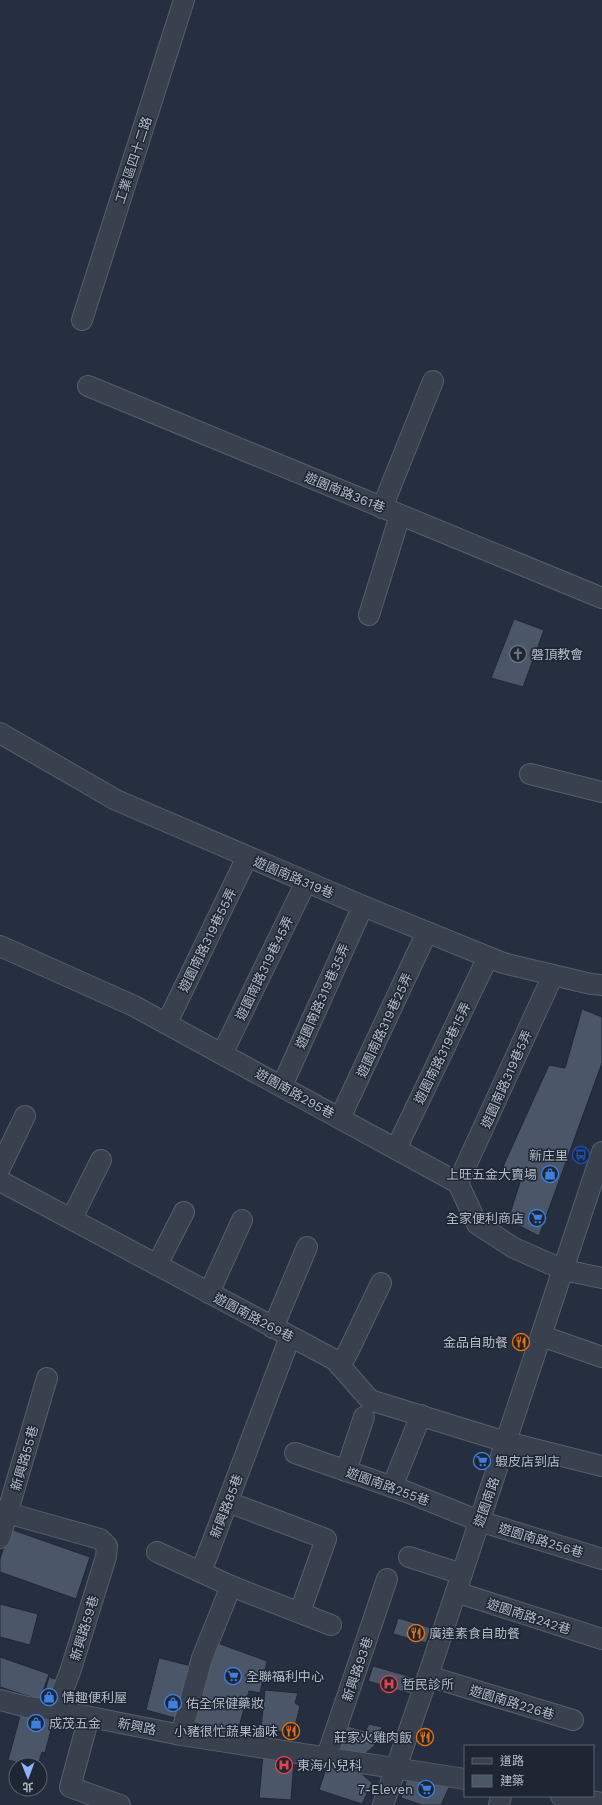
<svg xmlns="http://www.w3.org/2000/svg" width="602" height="1805" font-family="'Work Sans','Noto Sans TC',sans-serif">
<rect width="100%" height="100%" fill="#252f3f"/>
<g fill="#4b5668" stroke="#202836">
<path d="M514 619 544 630 523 687 491 678Z"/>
<path d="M582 1009 602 1017V1063L539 1236 508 1220 522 1176 501 1171 549 1065 565 1068Z"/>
<path d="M10 1529 90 1557 76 1599 0 1572V1559Z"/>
<path d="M0 1604 38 1614 30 1645 0 1637Z"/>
<path d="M398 1618 431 1628 426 1643 393 1634Z"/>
<path d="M212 1641 267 1661 260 1693 249 1691 237 1734 190 1722Z"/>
<path d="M0 1657 49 1674 40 1700 0 1687Z"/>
<path d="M159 1658 192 1666 179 1719 146 1710Z"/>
<path d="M373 1666 415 1678 410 1694 368 1681Z"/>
<path d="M49 1677 61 1681 54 1705 42 1701Z"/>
<path d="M265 1690 298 1693 295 1703 300 1706 293 1734 261 1728Z"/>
<path d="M22 1709 54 1718 45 1753 42 1752 38 1765H27L8 1760Z"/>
<path d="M341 1724 365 1731 369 1724 382 1727 375 1745 365 1754 332 1749Z"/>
<path d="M263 1755 294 1760 291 1800 259 1798Z"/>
<path d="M327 1765 362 1774 372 1783 362 1804 319 1790Z"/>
<path d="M407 1779 451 1783 441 1805H422L401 1798Z"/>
</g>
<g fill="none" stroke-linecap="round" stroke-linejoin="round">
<g stroke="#575f6d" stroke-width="22">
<g id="minor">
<path d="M82 320 184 0"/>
<path d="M88 386 602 598"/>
<path d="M382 508 433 381"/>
<path d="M369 615 400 515"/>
<path d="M0 733 116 800 363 906 503 963 591 984 602 985"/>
<path d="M530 774 602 792"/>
<path d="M0 946 134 1006 458 1183 477 1224 514 1248 564 1270 602 1278"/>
<path d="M167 1023 247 857"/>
<path d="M222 1054 306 882"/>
<path d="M282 1086 363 906"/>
<path d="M340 1118 427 932"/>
<path d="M396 1149 488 957"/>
<path d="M0 1168 25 1116"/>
<path d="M0 1181 335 1360 370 1400 506 1442 602 1466"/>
<path d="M458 1183 553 975"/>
<path d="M72 1218 101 1160"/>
<path d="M157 1265 184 1212"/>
<path d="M209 1293 242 1220"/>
<path d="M273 1328 307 1247"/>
<path d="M542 1336 602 1357"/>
<path d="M340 1366 349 1350 381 1283"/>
<path d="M295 1453 407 1492 479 1521 602 1559"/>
<path d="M346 1471 364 1417"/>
<path d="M392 1487 421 1415"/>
<path d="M228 1502 326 1539 300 1612"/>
<path d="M0 1511 100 1539 107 1546 106 1557 70 1672 55 1710"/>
<path d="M0 1538 47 1378"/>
<path d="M157 1552 231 1586 331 1625"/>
<path d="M409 1557 462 1574"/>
<path d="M201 1572 290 1337"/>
<path d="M456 1592 602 1639"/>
<path d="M428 1676 573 1720"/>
<path d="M0 1700 27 1707 55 1710 181 1735 465 1779"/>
<path d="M89 1717 70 1787 120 1805"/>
<path d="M181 1735 202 1658 231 1586"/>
<path d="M326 1759 387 1579"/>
<path d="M561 1796 602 1803"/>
<path d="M383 1805 428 1676 602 1152"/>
<path d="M499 1805 501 1796"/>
</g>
</g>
<use href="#minor" stroke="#39414f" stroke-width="20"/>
</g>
<defs>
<g id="church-ring" transform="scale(0.9)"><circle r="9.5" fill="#1e2634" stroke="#6b7280" stroke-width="1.5"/><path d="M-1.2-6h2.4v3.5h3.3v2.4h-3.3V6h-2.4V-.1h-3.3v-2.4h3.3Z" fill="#6b7280"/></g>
<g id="bus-ring" transform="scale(0.9)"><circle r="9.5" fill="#1e2634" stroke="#1a4fb4" stroke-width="1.5"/><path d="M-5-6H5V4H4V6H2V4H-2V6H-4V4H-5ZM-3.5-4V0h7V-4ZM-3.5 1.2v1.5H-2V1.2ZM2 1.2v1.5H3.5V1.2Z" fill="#1a4fb4"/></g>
<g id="shop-ring" transform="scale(0.9)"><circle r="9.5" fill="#1e2634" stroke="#3f7fe0" stroke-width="1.5"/><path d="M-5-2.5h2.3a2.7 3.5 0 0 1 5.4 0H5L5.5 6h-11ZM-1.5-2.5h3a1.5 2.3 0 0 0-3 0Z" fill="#3f7fe0"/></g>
<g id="supermarket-ring" transform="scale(0.9)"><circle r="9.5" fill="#1e2634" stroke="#3f7fe0" stroke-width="1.5"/><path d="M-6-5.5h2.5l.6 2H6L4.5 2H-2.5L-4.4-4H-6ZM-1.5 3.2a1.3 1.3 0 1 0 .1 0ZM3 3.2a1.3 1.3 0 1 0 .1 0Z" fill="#3f7fe0"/></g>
<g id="restaurant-ring" transform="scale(0.9)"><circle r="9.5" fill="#1e2634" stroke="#e8710a" stroke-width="1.5"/><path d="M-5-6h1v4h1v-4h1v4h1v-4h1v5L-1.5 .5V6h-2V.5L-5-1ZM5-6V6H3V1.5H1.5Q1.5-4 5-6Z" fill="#e8710a"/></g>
<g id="hospital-ring" transform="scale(0.9)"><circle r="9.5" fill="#1e2634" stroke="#e0444e" stroke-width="1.5"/><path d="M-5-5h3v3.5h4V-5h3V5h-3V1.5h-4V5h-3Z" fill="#e0444e"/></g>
</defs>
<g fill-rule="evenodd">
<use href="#church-ring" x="518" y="654"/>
<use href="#bus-ring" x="581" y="1155"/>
<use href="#shop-ring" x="550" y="1174"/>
<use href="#supermarket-ring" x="537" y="1218"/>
<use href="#restaurant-ring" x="521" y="1342"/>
<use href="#supermarket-ring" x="482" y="1461"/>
<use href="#restaurant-ring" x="416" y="1633"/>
<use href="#supermarket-ring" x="233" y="1676"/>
<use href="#hospital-ring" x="389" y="1684"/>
<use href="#shop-ring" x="49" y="1697"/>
<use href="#shop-ring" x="173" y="1703"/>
<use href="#shop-ring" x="36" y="1723"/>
<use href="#restaurant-ring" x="291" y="1731"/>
<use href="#restaurant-ring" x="425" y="1737"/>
<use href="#hospital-ring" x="284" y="1765"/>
<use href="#supermarket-ring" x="426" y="1789"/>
</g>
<g text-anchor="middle" stroke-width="3" stroke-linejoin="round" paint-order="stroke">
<g font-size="13" fill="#b5bdca" stroke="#1e2634">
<text transform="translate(133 160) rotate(-72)" y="5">工業區四十二路</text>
<text transform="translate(345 492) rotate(22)" y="5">遊園南路361巷</text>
<text transform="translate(294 877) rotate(23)" y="5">遊園南路319巷</text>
<text transform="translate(207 940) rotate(-64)" y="5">遊園南路319巷55弄</text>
<text transform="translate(264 968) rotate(-64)" y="5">遊園南路319巷45弄</text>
<text transform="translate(322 996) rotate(-66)" y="5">遊園南路319巷35弄</text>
<text transform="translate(384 1025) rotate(-65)" y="5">遊園南路319巷25弄</text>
<text transform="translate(442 1053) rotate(-64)" y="5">遊園南路319巷15弄</text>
<text transform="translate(506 1079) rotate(-66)" y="5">遊園南路319巷5弄</text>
<text transform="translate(295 1093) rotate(29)" y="5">遊園南路295巷</text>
<text transform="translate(254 1317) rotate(28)" y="5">遊園南路269巷</text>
<text transform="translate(24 1458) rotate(-74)" y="5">新興路55巷</text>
<text transform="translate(388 1486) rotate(20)" y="5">遊園南路255巷</text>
<text transform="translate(486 1502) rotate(-71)" y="5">遊園南路</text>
<text transform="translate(226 1506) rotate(-69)" y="5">新興路85巷</text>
<text transform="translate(541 1540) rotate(17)" y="5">遊園南路256巷</text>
<text transform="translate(529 1616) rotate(18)" y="5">遊園南路242巷</text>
<text transform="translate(84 1628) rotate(-73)" y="5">新興路59巷</text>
<text transform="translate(357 1669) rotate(-71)" y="5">新興路93巷</text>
<text transform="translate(512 1702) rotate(17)" y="5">遊園南路226巷</text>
<text transform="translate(137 1726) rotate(11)" y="5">新興路</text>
</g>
<g font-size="13" fill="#b5bdca" stroke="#1e2634" text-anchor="start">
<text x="531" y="659">磐頂教會</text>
<text x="568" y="1160" text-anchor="end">新庄里</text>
<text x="537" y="1179" text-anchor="end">上旺五金大賣場</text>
<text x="524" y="1223" text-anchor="end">全家便利商店</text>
<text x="508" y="1347" text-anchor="end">金品自助餐</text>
<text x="495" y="1466">蝦皮店到店</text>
<text x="429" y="1638">廣達素食自助餐</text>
<text x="246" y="1681">全聯福利中心</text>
<text x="402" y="1689">哲民診所</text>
<text x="62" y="1702">情趣便利屋</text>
<text x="186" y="1708">佑全保健藥妝</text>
<text x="49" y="1728">成茂五金</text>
<text x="278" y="1736" text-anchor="end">小豬很忙蔬果滷味</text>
<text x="412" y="1742" text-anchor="end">莊家火雞肉飯</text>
<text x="297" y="1770">東海小兒科</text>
<text x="413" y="1794" text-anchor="end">7-Eleven</text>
</g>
</g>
<rect x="464" y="1745" width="130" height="52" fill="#1e2634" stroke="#5a6270"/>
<rect x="472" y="1758" width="20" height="6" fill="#39414f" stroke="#5a6270"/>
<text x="500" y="1765" font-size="12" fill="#b5bdca">道路</text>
<rect x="472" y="1775" width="20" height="12" fill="#4b5668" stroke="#5a6270"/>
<text x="500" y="1785" font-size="12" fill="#b5bdca">建築</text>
<g transform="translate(28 1777) rotate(179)"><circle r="19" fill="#1e2634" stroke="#5a6270"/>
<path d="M0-3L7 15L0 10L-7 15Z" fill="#8cb2f8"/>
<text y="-6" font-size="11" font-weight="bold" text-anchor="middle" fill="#b5bdca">北</text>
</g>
</svg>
